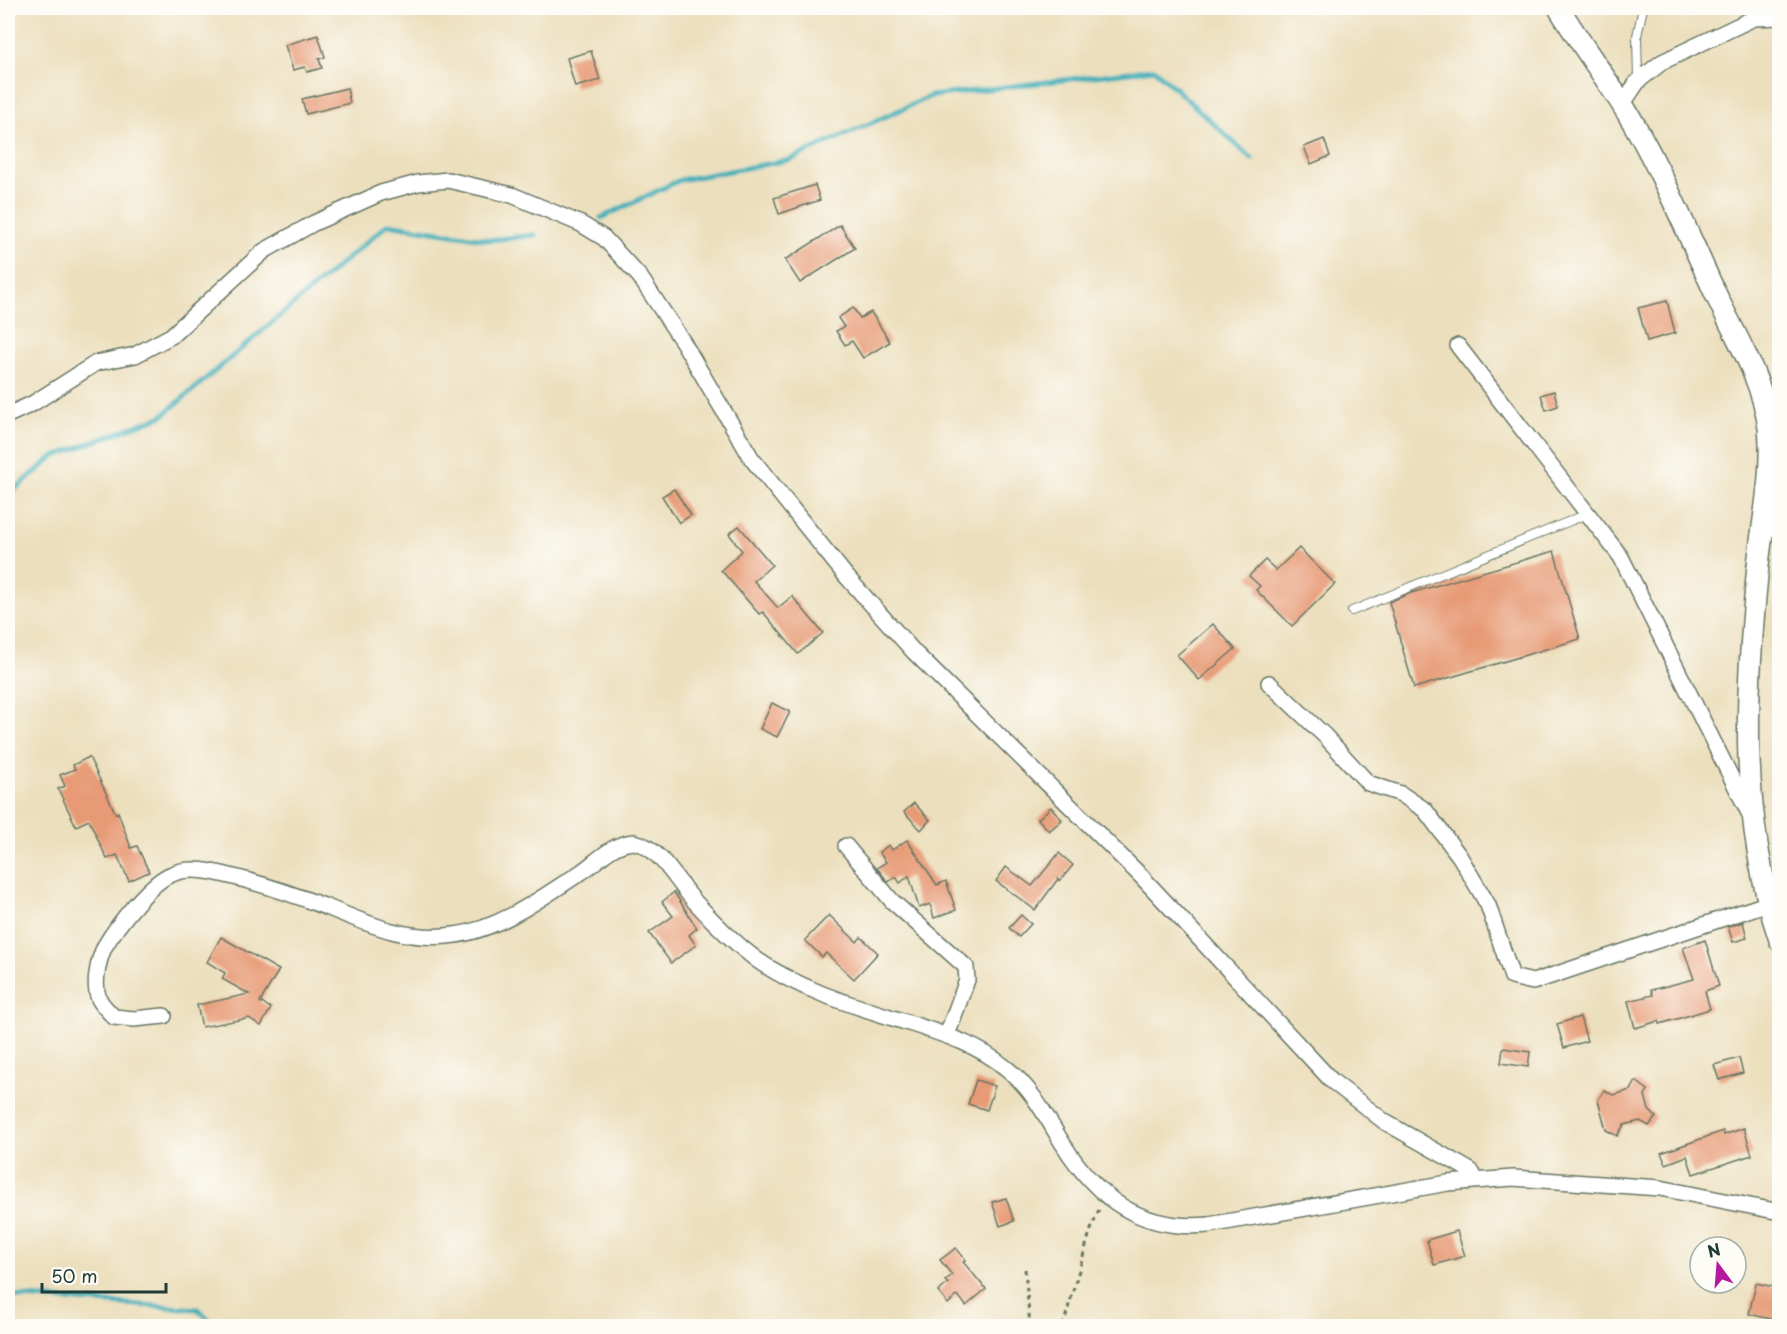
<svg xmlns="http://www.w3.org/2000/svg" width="1787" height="1334" font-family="'Playpen Sans',sans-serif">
<rect width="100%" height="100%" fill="#fdfcf7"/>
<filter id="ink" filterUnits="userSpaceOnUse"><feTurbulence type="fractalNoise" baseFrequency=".0167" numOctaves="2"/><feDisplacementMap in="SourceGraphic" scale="12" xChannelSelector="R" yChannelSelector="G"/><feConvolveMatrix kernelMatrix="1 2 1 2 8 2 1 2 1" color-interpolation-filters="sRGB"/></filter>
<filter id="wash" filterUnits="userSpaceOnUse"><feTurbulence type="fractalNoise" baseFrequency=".008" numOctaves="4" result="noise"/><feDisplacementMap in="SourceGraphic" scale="24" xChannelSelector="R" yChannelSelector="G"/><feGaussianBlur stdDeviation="1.35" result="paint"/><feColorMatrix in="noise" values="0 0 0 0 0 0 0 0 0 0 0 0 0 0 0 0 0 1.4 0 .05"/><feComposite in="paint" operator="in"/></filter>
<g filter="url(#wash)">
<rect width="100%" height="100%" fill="#ecdfbd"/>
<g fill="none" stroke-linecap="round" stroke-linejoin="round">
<g stroke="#3fafba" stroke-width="5">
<path d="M601 218 680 180 789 160 931 96 1154 69 1252 159"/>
<path d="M8 495 53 457 162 416 388 224 490 240 535 235"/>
<path d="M8 1296 198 1309 216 1326"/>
</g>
</g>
<g id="blocks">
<g fill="#e79a74">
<path d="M318 35 325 57 319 59 322 68 307 72 305 67 293 70 285 45Z"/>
<path d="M591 51 600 80 575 87 567 58Z"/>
<path d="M347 88 350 103 306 114 302 99Z"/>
<path d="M1324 139 1330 156 1311 164 1304 147Z"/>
<path d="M815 185 820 200 779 214 774 198Z"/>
<path d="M840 225 855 248 800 283 785 260Z"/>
<path d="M1667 301 1675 333 1647 341 1638 308Z"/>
<path d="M853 308 860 318 871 312 890 342 863 358 852 341 845 345 836 331 844 327 838 318Z"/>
<path d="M1554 391 1558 406 1546 410 1541 395Z"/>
<path d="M674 489 691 515 679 523 662 496Z"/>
<path d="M739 526 772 565 754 581 778 608 792 596 823 633 798 654 763 612 759 614 721 570 742 551 729 534Z"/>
<path d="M1299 548 1335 584 1292 626 1256 590 1260 586 1249 576 1265 560 1276 570Z"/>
<path d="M1554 551 1580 639 1414 688 1389 602 1411 593Z"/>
<path d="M1213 624 1235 649 1199 680 1177 655Z"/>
<path d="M772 703 790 712 777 737 760 729Z"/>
<path d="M89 757 116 814 118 812 131 848 137 846 149 872 129 881 117 855 107 859 89 820 76 826 58 789 65 786 60 775 75 769 73 765Z"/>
<path d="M914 803 930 820 921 830 904 812Z"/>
<path d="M1051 807 1062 820 1049 831 1038 819Z"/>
<path d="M907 840 937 885 946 881 956 910 934 918 930 904 919 908 909 876 900 883 896 877 888 882 877 868 886 862 879 852 889 845 892 850Z"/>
<path d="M1059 853 1073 865 1060 881 1058 879 1035 910 996 881 1006 867 1032 886Z"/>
<path d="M674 892 697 928 689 935 696 945 671 963 649 933 673 916 662 902Z"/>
<path d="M829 915 857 942 861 937 878 953 854 979 826 953 822 957 805 940Z"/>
<path d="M1021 915 1031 924 1019 937 1009 928Z"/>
<path d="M1743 922 1747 938 1733 942 1728 927Z"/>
<path d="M221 937 279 970 260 1002 271 1008 261 1026 249 1018 202 1027 197 1005 249 994 222 979 225 973 207 962Z"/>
<path d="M1705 940 1719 986 1705 991 1710 1009 1660 1024 1659 1021 1635 1028 1628 1001 1653 995 1651 990 1694 979 1683 948Z"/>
<path d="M1580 1017 1587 1041 1564 1048 1557 1024Z"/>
<path d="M1503 1048 1530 1052 1528 1067 1501 1063Z"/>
<path d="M1739 1058 1743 1073 1719 1080 1714 1065Z"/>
<path d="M976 1080 995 1086 987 1110 968 1104Z"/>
<path d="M1636 1081 1648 1090 1645 1095 1649 1110 1656 1117 1649 1126 1640 1121 1624 1125 1617 1136 1606 1130 1598 1100 1604 1090 1613 1095 1631 1090Z"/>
<path d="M1744 1128 1752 1155 1693 1174 1687 1156 1666 1164 1661 1153 1723 1131 1724 1135Z"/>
<path d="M1006 1198 1014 1221 1000 1226 992 1202Z"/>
<path d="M1457 1231 1465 1256 1434 1265 1427 1240Z"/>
<path d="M956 1248 966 1260 963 1262 986 1289 966 1306 958 1295 948 1304 938 1292 948 1283 945 1281 952 1275 940 1260Z"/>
<path d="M1756 1283 1779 1288V1321L1749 1314Z"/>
</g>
</g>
</g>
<g filter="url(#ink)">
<use href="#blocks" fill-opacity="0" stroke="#677664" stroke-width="1.5"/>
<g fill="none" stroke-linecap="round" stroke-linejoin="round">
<g stroke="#677664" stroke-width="10">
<g id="lane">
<path d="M1638 80 1637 36 1643 8"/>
<path d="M1352 611 1587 514"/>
</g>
</g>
<g stroke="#677664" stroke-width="18">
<g id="street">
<path d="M1622 105 1638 81 1662 62 1754 18 1780 17"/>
<path d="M1458 346 1621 557 1749 813"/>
<path d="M8 415 32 404 96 363 135 355 171 336 264 251 314 223 381 193 418 183 448 180 512 195 581 224 604 238 640 277 683 342 752 459 846 576 914 652 1141 876 1332 1081 1385 1122 1471 1171 1476 1180"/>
<path d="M1763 526 1780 530"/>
<path d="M1269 683 1325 736 1368 783 1401 794 1425 810 1460 857 1488 905 1512 977 1533 982 1769 903"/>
<path d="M846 846 892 901 966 967 967 980 947 1035"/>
<path d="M164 1016 134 1019 114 1017C109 1012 102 1005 99 999 93 985 98 960 105 946 116 927 151 881 172 874 191 866 214 872 234 877 266 885 298 896 329 908 370 925 409 942 455 935 500 929 543 897 580 873 597 862 612 843 634 842 661 847 678 885 697 904 715 924 736 944 757 960 803 992 859 1007 912 1024 946 1035 978 1045 1006 1068 1031 1087 1047 1118 1063 1144 1098 1200 1142 1231 1209 1225L1448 1183 1513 1178 1660 1188 1780 1212"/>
</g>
</g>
<g stroke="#677664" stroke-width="24">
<path id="secondary" d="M1559 8C1582 47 1611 84 1634 124 1666 180 1691 241 1718 299 1738 341 1763 381 1769 428 1774 477 1761 527 1757 576 1745 699 1740 821 1780 940"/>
</g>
<g stroke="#677664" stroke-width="3" stroke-dasharray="4.5 4.5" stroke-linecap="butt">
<path d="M1025 1269 1030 1326"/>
<path d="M1063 1326 1090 1232 1100 1207"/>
</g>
<use href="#lane" stroke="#fff" stroke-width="8"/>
<use href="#street" stroke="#fff" stroke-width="15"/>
<use href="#secondary" stroke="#fff" stroke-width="21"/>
</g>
</g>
<rect width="1787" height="1334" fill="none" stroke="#fdfcf7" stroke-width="30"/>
<g transform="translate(1718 1265) rotate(344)"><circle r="28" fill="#fdfcf7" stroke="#a4b0a9" stroke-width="1.5"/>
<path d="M0-4.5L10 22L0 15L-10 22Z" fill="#b5179e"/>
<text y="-9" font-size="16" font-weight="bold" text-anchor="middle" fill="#1f3d34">N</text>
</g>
<path d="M42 1283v9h124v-9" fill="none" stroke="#1f3d34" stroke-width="3"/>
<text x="51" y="1283" font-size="18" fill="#1f3d34" stroke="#fdfcf7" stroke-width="4.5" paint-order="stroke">50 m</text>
</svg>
